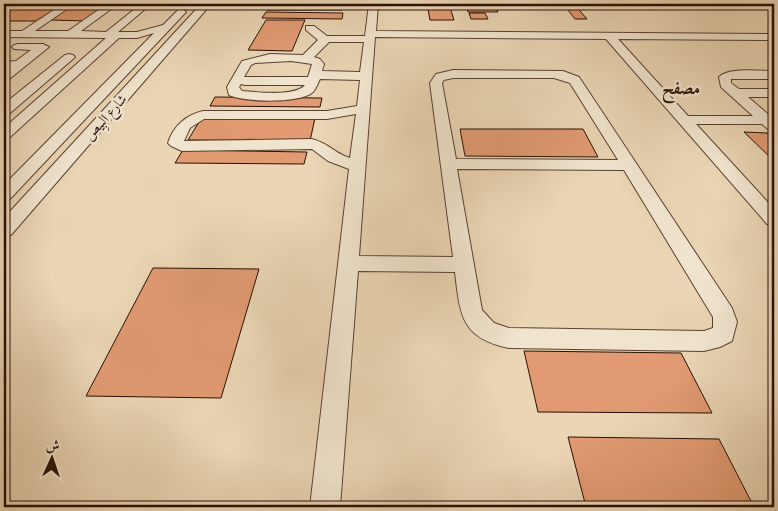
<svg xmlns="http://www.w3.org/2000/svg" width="778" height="511" font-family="'IM FELL French Canon',Amiri,serif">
<rect width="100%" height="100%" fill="#ead5b4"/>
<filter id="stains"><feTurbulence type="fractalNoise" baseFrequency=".004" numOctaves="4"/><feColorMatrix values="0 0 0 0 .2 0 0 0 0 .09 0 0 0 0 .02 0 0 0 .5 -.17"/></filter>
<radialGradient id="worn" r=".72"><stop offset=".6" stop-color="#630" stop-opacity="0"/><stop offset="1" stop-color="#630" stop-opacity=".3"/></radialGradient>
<g fill="#e19a71" stroke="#281005">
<path d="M11 4H63L36 21H4V8Z"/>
<path d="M74 4H110L88 21 49 20Z"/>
<path d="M271 4H344L342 10H267Z"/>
<path d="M427 4H449L454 20H430Z"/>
<path d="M563 4H574L587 19H575Z"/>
<path d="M606 4H627L632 9H611Z"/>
<path d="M629 4H650L656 9H635Z"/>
<path d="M652 4H673L680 9H658Z"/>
<path d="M675 4H696L703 9H682Z"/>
<path d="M466 6H495L498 12H468Z"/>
<path d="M266 12 343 13 342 19 262 18Z"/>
<path d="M469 13H485L488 19H471Z"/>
<path d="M266 20H305L292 51 248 50Z"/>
<path d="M215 97 322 98 320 107 210 106Z"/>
<path d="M202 117 315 118 310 141 188 140Z"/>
<path d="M460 129H583L598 157 465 156Z"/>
<path d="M744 132 767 133 774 140V161Z"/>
<path d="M183 150 307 152 304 164 175 163Z"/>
<path d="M153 268 259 269 221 398 86 396Z"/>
<path d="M524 351 681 353 712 413 538 412Z"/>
<path d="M568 437 719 439 754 507H586Z"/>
</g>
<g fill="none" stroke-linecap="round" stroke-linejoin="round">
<g stroke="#584131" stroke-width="2">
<g id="minor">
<path d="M4 4H13L4 9Z"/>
<path d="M63 4H74L35 31H68L107 4H118L81 31 106 32 141 4H151L118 32H137L163 25 178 10H184L186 12 10 199 4 200V185L154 33 137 38H119L9 138 4 139V128L106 38 4 37V31H22Z"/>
<path d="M201 4H211L11 235 4 236V218Z"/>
<path d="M369 4H378L376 31 774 34V40L618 39 688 116H753L721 87 719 77C728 67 761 71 774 71V79H731V83L739 89H774V97H748L770 116H774V131L769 130 762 124H696L774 209V226L767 224 606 39 375 37 359 256 453 257 430 83 436 74 453 70 563 71 579 77 732 308 737 322 732 341 720 347 704 351 509 348C461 338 460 315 455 272L358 271 340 507H310L349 169 328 161 312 149 182 151 171 146 168 143C173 126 186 115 203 111H327L357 106 360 80 320 79C318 83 316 89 313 92 300 104 244 102 229 95L227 87 242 61 270 54 303 55 318 40 306 30V26H314L327 36H365ZM329 42H364L360 72 322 71 324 64 320 59 314 57ZM291 61 312 64 308 77H244L251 65 255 63ZM453 78H554L570 83 618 160 456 159 442 83 444 80ZM241 84 245 85H305C295 97 258 92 242 91L239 87ZM356 114 350 158C334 153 330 144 312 139L184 141 190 128 204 119H327ZM457 169 624 170 713 317V328L704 331 509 328 494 323 482 310Z"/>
<path d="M18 44H43L49 47 8 80 4 81V71L7 69 4 68V62L16 61 31 50 14 49 12 47 14 45Z"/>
<path d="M69 54 73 55 75 57 73 59 9 114 4 115V104L65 55Z"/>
</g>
</g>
<use href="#minor" fill="#f1e4ce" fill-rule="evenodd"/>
</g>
<g text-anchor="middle" stroke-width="5" stroke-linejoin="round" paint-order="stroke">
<g font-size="14" fill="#281005" stroke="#f1e4ce">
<text transform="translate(105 117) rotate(-48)" y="5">شارع البِيص</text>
</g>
<g font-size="18" font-weight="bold" fill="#281005" stroke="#f1e4ce">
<text x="681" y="94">مصفح</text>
</g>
</g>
<rect width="778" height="511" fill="none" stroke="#ead5b4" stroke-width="20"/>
<rect x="5" y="5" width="768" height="501" fill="none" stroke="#281005" stroke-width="2.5"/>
<rect x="10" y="10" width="758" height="491" fill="none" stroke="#281005"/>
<g transform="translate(52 458) rotate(3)" stroke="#f1e4ce" stroke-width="4" paint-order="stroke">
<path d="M0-4L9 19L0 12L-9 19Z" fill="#281005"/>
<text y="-8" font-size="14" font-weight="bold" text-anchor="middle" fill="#281005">ش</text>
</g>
<rect width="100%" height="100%" filter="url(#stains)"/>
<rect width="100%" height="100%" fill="url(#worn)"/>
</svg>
